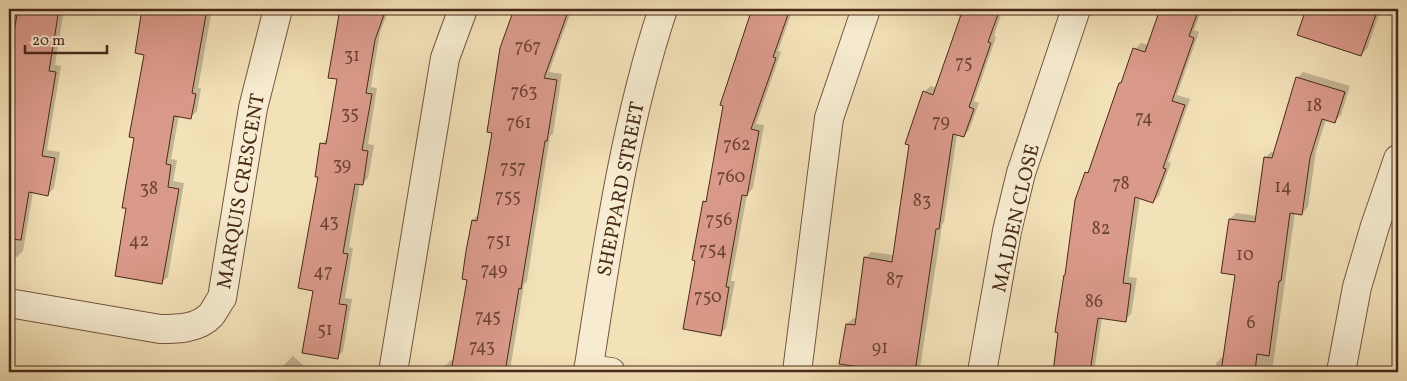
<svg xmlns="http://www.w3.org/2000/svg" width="1407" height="381" font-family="Vollkorn,serif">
<rect width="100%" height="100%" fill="#f3e1b8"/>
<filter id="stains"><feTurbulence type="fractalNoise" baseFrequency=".004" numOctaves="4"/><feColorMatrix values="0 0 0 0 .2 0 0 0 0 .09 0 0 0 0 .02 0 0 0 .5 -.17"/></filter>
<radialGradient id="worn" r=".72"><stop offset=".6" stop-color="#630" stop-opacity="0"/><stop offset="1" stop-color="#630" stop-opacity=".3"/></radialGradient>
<g fill="#0003">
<path d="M12 9H64L55 65 61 66 47 150 60 152 54 188 48 194 33 192 23 251 17 257 9 256V69L16 26 10 25Z"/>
<path d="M149 9H212L198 88H201L197 111 191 117 179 115 171 159 177 160 173 181 184 183 168 277 161 283 128 207 145 54 142 15Z"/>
<path d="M348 9H389L380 32 371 87 377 88 368 144 374 145 368 178 362 184 360 183 349 247 353 248 345 298 352 299 343 351 337 357 314 290 322 144 328 137 338 78 343 21Z"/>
<path d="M516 9H572L549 72 562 74 553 134 550 136 543 179 527 281 524 284 517 328 510 370 513 371V372H444L445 366 451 360 454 361 468 279 473 220 479 214 493 132 501 48Z"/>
<path d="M754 9H793L778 51 781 52 756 124 764 125 753 188 747 195 731 281H735L726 328 720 334 696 260 704 202 708 198 725 105 722 104Z"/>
<path d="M957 9H1003L994 36 996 37 974 101 979 103 969 130 963 136 957 134 944 222 942 225 920 368 915 372H904L841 363 847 324 853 318 857 319 865 258 871 252 894 255 924 92 931 86 937 88 961 17 955 15Z"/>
<path d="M1162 9H1202L1194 30 1199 32 1177 95 1190 99 1168 162 1171 163 1159 196 1153 202 1140 197 1129 277 1137 278 1131 314 1125 320 1102 317 1094 372H1054L1086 173 1091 168 1135 49 1141 43 1149 45Z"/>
<path d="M1308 9H1381L1367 49 1361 55 1299 34Z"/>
<path d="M1303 72 1350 86 1341 115 1335 121 1326 119 1316 151 1308 207 1302 214 1295 213 1272 372H1214L1216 363 1222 357H1225L1237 274 1223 272 1230 219 1236 213 1257 216 1265 158 1271 152H1275L1297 78Z"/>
<path d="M293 356 310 372H277Z"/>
<path d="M9 366 46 372H9Z"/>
</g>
<g fill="#da9a8a" stroke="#492819">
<path d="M18 9H59L49 71 56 72 42 156 55 158 48 196 29 192 21 240 9 239V61Z"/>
<path d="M142 9H207L192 93 196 94 191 119 174 116 166 164 171 165 168 187 179 189 162 284 115 276 126 208H122L134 138 129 137 144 55 135 53Z"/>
<path d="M340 9H386L375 40 366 93 372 94 362 150 368 151 363 185 355 184 343 253 348 254 339 304 347 305 338 359 302 353 313 291 298 288 318 177H315L320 143 326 144 337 79 328 78Z"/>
<path d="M514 9H569L544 78 557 80 547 141H545L521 289 519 288 505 372H451L467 280 462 279 466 251 472 220 477 221 492 133 487 132 500 48Z"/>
<path d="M752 9H790L773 57 776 58 751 129 759 131 747 196 742 195 726 287H729L721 336 683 329 695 261 692 260 703 201 706 202 723 106 720 105Z"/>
<path d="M963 9H1000L988 42 991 43 969 107 974 109 964 137 953 134 939 229H936L915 372H895L839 364 846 324 855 325 864 257 892 262 909 145 905 144 923 91 933 95Z"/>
<path d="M1160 9H1199L1189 36 1194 38 1172 101 1185 105 1163 168 1166 169 1153 203 1135 197 1123 283 1131 284 1126 322 1098 318 1090 372H1053L1058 333 1055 332 1064 275H1065L1075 200 1085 172 1088 173 1119 83H1121L1133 48 1145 52Z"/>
<path d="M1306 9H1378L1361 56 1297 35Z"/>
<path d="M1296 77 1345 92 1335 123 1322 119 1310 158 1302 215 1290 213 1281 281H1279L1269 356 1257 354 1255 372H1221L1235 275 1221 273 1229 219 1255 222 1264 157 1272 158Z"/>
</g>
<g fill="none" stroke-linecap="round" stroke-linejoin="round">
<g stroke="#745641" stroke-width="30">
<g id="minor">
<path d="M9 303 160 329C177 329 198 329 211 315 215 310 218 303 222 298L253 108 278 9"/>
<path d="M588 369 611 372"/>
<path d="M393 372 445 58 463 9"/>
<path d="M588 372C607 250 624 127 663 9"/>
<path d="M797 372 829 118 866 9"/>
<path d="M982 372 1007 231 1021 173 1076 9"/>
<path d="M1341 372 1357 287 1375 226 1398 159"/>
</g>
</g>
<use href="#minor" stroke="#f7ecd1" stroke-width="28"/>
</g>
<g text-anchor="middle" stroke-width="4" stroke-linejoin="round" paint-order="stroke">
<g font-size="18" fill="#6d4435">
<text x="528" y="52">767</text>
<text x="352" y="61">31</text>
<text x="964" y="68">75</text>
<text x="524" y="97">763</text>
<text x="1314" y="111">18</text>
<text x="350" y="119">35</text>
<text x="1144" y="123">74</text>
<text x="941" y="127">79</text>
<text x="519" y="128">761</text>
<text x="737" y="150">762</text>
<text x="342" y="170">39</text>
<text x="513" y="173">757</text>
<text x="731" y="182">760</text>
<text x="1121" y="189">78</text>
<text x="1283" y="192">14</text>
<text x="149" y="194">38</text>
<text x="508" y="202">755</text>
<text x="922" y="206">83</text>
<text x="719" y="225">756</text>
<text x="329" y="227">43</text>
<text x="1101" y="234">82</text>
<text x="139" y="246">42</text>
<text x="499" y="246">751</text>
<text x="713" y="255">754</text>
<text x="1245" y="260">10</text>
<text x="494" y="275">749</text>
<text x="323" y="277">47</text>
<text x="895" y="285">87</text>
<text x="708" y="302">750</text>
<text x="1094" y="307">86</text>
<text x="488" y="322">745</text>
<text x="1251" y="328">6</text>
<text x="325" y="335">51</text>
<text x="482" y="352">743</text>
<text x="880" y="353">91</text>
</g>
<g font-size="20" fill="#492819" stroke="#f7ecd1">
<text transform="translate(620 189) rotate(-79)" y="7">SHEPPARD STREET</text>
<text transform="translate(240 191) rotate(-80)" y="7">MARQUIS CRESCENT</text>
<text transform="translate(1015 218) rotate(-77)" y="7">MALDEN CLOSE</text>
</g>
</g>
<rect width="1407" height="381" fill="none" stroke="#f3e1b8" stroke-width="30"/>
<rect x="10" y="10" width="1387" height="361" fill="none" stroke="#492819" stroke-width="2.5"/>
<rect x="15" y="15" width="1377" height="351" fill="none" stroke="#492819"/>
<path d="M25 45v8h82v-8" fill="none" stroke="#492819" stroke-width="2.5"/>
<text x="32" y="45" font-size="15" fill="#492819" stroke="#f7ecd1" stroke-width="4" paint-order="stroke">20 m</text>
<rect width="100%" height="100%" filter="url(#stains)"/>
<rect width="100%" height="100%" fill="url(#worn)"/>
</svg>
